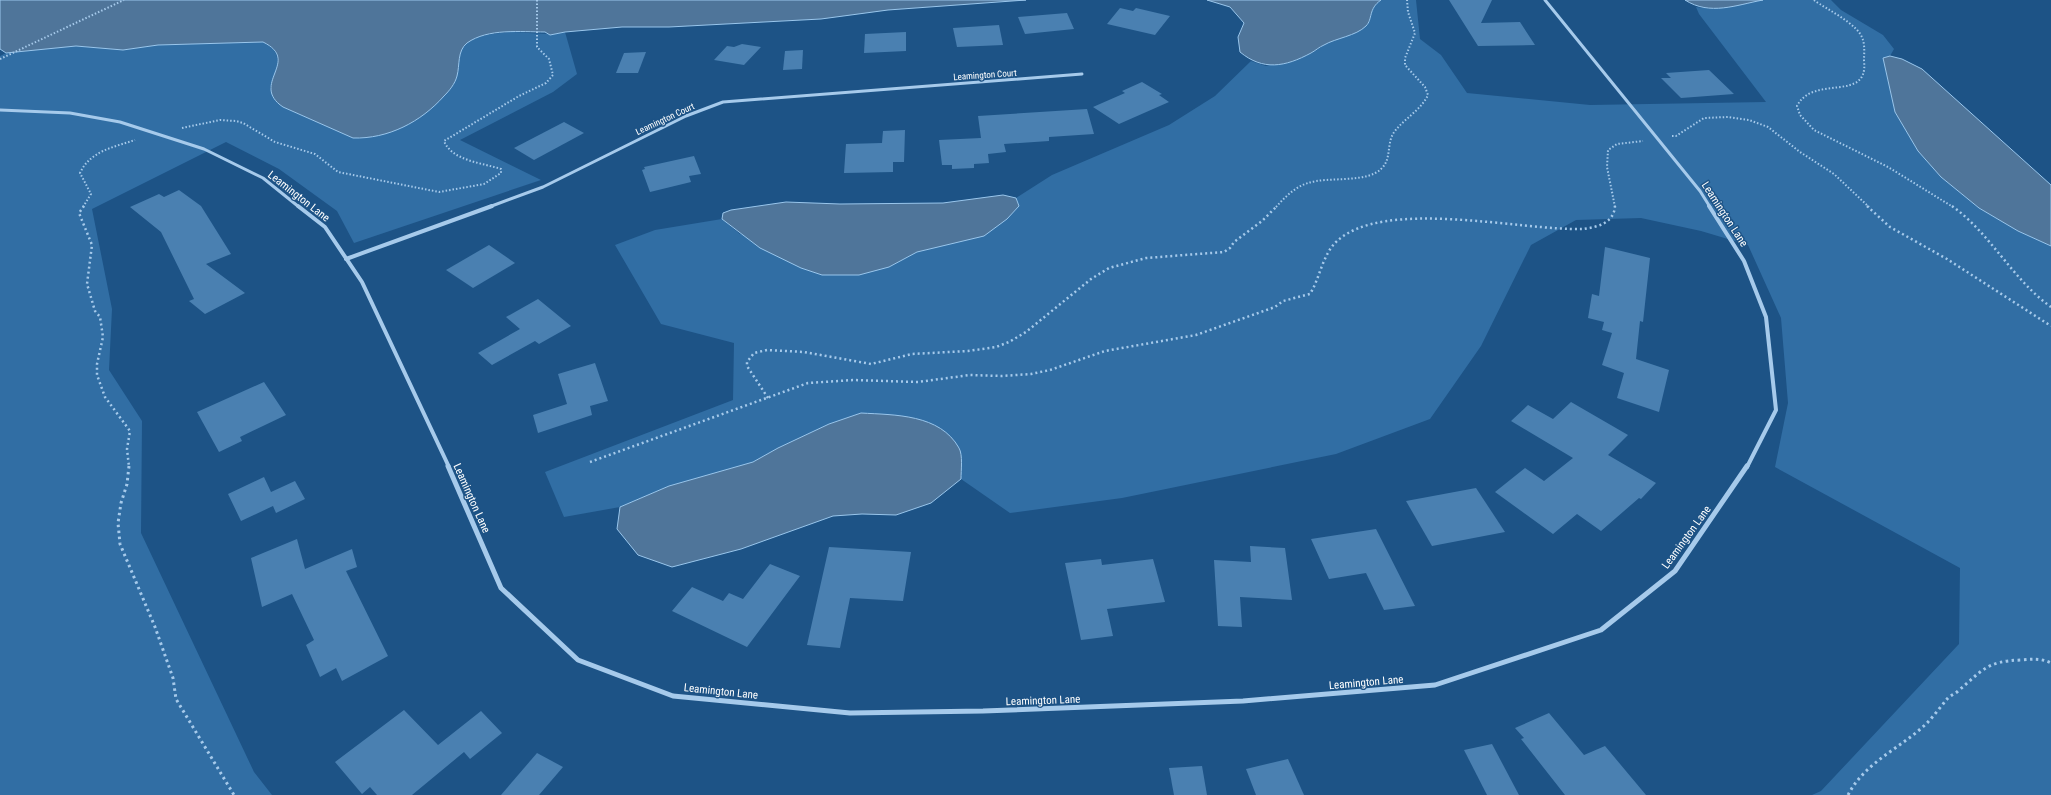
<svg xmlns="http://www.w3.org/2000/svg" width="2051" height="795" font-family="'Roboto Condensed',sans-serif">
<rect width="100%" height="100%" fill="#1d5386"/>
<g fill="#316ea4">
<path d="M1381 0H1416L1420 39 1441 55 1467 93 1590 105 1766 102 1699 14 1696 7 1713 9 1763 0H1831L1841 10 1883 35 1894 49 1890 56 1883 58 1895 112 1918 151 1941 177 1979 208 2018 231 2051 246V795H1812L1821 791 1959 644 1960 568 1775 467 1788 403 1781 318 1748 245 1701 231 1641 218 1576 220 1531 245 1481 346 1430 419 1336 454 1122 498 1010 513 961 479 960 448 861 413 829 424 778 448 753 462 669 486 620 507 564 517 545 472 733 400 734 343 661 324 615 245 655 230 722 219 740 234 889 267 917 252 949 243 1007 219 1019 206 1016 198 1052 175 1169 125 1215 96 1251 61 1266 66 1312 53 1370 13 1374 5Z"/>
<path d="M510 32C527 32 550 36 565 32L577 74 553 92 460 140 541 180 354 243 337 211 279 169 226 142 92 209 112 309 109 370 142 421 141 533 254 772 272 795H0V56L6 53 76 46 123 50 157 45 263 42C286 53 276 69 270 88L283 107 353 138H365L401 128 452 87C458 75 457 65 460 53 466 34 494 34 510 32Z"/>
</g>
<g fill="#4f759a" stroke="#99c6ec">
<path d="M0 0H1026L888 10 821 19 669 27H622L565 32 550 35 545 32C521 32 488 28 467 43 457 51 460 65 457 76 455 84 449 91 444 96 421 122 388 139 353 138L283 107C249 84 302 61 263 42L158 45 123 50 76 46 6 53 0 49Z"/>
<path d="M1207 0H1381C1368 9 1373 19 1366 26 1356 36 1336 38 1324 45 1319 47 1315 51 1311 53 1285 67 1263 71 1240 52L1238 37 1244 23 1230 7Z"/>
<path d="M1685 0H1763C1736 5 1710 16 1685 0Z"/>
<path d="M1890 56 1902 59 1922 69 2051 185V246L2018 231 1979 208 1941 177 1918 151 1895 112 1883 58Z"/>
<path d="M1003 195 1016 198 1019 206 1007 219 984 236 917 252 889 267 859 275H822L801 268 760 248 722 219 723 213 731 210 786 202 840 204 943 203Z"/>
<path d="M861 413C895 415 940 414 959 448 963 455 961 470 961 479L931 503 896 515 862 514 833 516 741 549 672 567 638 555 617 529 620 507 669 486 753 462 778 448 829 424Z"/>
</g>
<g fill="#4a80b1">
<path d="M1449 0H1492L1481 23 1520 22 1535 45 1478 46Z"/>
<path d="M1120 8 1133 11 1136 8 1170 16 1155 35 1107 24Z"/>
<path d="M1067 13 1074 29 1025 34 1018 17Z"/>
<path d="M999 25 1003 45 957 47 953 28Z"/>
<path d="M906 32V51L864 53 865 34Z"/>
<path d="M742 44 761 47 744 65 714 60 727 46 734 47Z"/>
<path d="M803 50 802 69 783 70 785 51Z"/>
<path d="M646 52 638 73H616L624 53Z"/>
<path d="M1709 70 1734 94 1681 98 1661 78H1671L1666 73Z"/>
<path d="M1142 82 1162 94 1159 95 1169 102 1119 124 1093 107 1125 93 1122 91Z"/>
<path d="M1087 109 1094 134 1049 137V141L1004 144 1006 152 988 154 989 163 974 164V168L952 169V165H942L939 140 981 138 978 116Z"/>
<path d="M564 122 584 133 534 160 514 148Z"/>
<path d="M905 130 904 162H893V172L844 173 846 144 882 143 883 131Z"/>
<path d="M694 156 701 174 689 176 691 182 650 192 642 170 645 169 644 167Z"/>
<path d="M179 190 201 206 231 254 206 264 245 293 205 314 189 301 194 299 161 232 130 207 159 194 164 197Z"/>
<path d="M489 245 515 263 473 288 446 270Z"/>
<path d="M1605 247 1650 258 1643 322 1640 321 1636 359 1669 370 1659 412 1617 398 1624 373 1602 365 1612 333 1602 330 1604 322 1588 318 1592 294 1599 296Z"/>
<path d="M538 299 571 326 539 344 535 341 492 365 478 353 520 329 506 317Z"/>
<path d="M595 363 608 401 590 406 592 415 538 433 533 415 567 404 558 374Z"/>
<path d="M264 382 286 415 240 437 242 441 219 452 197 412Z"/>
<path d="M1571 402 1628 435 1608 455 1656 483 1641 499 1639 498 1601 531 1577 514 1553 534 1495 492 1525 468 1544 481 1573 458 1511 421 1528 405 1553 419Z"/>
<path d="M264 477 271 492 295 481 305 499 276 513 273 506 241 521 228 494Z"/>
<path d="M1476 488 1505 532 1432 546 1406 501Z"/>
<path d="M1376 529 1415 606 1384 610 1366 573 1329 579 1311 539Z"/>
<path d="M297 539 305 569 352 549 357 567 346 571 388 656 342 681 336 668 320 677 306 645 314 640 292 594 262 607 251 558Z"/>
<path d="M1250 546 1285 548 1292 600 1240 597 1242 627 1218 626 1214 560 1251 562Z"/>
<path d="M829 547 911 552 903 601 850 598 840 648 807 645Z"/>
<path d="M1101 559 1102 565 1153 559 1165 602 1107 609 1113 636 1081 640 1065 563Z"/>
<path d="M770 564 800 576 747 647 672 611 692 587 723 601 729 593 743 599Z"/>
<path d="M404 710 438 745 481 711 502 733 470 759 464 752 412 795H377L370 787 362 794 335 762Z"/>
<path d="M1549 713 1584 755 1605 746 1646 795H1565L1521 739 1524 738 1515 728Z"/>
<path d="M1492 744 1519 795H1487L1464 750Z"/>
<path d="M537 753 563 767 539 795H501Z"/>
<path d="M1288 759 1304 795H1256L1246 769Z"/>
<path d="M1202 766 1207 795H1174L1169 768Z"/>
</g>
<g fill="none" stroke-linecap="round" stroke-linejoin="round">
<g stroke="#a6caeb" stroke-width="2" stroke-dasharray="1.5 2" stroke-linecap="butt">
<path d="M1814 0C1827 10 1859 24 1863 40 1865 47 1864 54 1864 61 1869 103 1813 74 1797 106L1800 115 1814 130 1888 167 1953 207"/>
<path d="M0 59 124 0"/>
<path d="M182 128 220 120 236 121 243 123 275 142 315 154 338 172 439 192 484 184 501 173V169C483 163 452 161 444 141L519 96 546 83 553 75 549 59 537 47V0"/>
<path d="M1672 136H1676L1704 118 1728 117 1749 120 1768 127 1800 152 1834 174 1869 207"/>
<path d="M83 207 91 194 80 173C90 151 114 147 135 140"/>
<path d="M1276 207C1285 197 1295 187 1308 183 1329 176 1367 184 1382 168 1392 158 1386 142 1395 131 1405 118 1421 110 1428 95L1425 87 1405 65V58L1415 33 1408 12 1407 0"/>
<path d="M1615 207 1607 167 1608 150 1617 144 1643 141"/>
</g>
<g stroke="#a6caeb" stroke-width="2.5" stroke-dasharray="2 3" stroke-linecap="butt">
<path d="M84 206 79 213 92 245 87 284 95 311 100 317 103 337 97 364V375L105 397 130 431 127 449 129 467"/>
<path d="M1867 206 1890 227 1947 259 2051 326"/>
<path d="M1952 206C1991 234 2012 279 2051 307"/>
<path d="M768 398 747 366V362L754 353 767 350 804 352 871 364 912 354 968 351 996 347 1009 342 1026 332 1091 279 1109 268 1146 258 1224 252 1230 248 1234 242 1262 221 1277 206"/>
<path d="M590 462 808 383 853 380 918 382 970 375 1002 376 1031 374 1050 370 1105 351 1196 335 1275 307 1283 301 1310 294C1320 278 1322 256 1336 242 1382 197 1522 231 1583 229 1598 227 1614 223 1615 206"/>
</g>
<g stroke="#a6caeb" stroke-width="3" stroke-dasharray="2.5 3.5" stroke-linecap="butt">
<path d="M129 466 127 484 121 503 118 523 120 544 155 627 173 678 176 699 234 795"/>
<path d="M1848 795C1865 762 1901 748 1926 724 1934 716 1941 706 1948 698 1951 695 1955 694 1958 691 1982 671 1986 661 2021 660 2032 659 2041 658 2051 663"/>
</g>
<g stroke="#a6caeb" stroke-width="3">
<path d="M1545 0 1700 191 1710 207"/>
<path d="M0 110 70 113 120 122 204 149 263 178 299 207"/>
<path d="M489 207 543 187 686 116 723 102 1082 74"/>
</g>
<g stroke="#a6caeb" stroke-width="4">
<path d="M298 206 325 227 362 282 449 467"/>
<path d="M1709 206 1744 261 1766 317 1776 410 1747 467"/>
<path d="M346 259 492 206"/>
</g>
<path stroke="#a6caeb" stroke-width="5" d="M448 466 501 588 578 660 673 696 850 713 983 711 1243 701 1435 685 1601 630 1675 571 1747 466"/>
</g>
<g text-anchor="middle" stroke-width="3" stroke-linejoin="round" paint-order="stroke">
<g font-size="9" fill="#fff" stroke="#1d5386">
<text transform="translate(985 75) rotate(-4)" y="3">Leamington Court</text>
<text transform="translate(665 119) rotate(-25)" y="3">Leamington Court</text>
</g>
<g font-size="11" fill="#fff" stroke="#1d5386">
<text transform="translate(299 196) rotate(38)" y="4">Leamington Lane</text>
<text transform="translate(1725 214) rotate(57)" y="4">Leamington Lane</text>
<text transform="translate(472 498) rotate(66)" y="4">Leamington Lane</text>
<text transform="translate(1686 537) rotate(-54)" y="4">Leamington Lane</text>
<text transform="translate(1366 682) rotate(-5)" y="4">Leamington Lane</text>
<text transform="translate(721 691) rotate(6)" y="4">Leamington Lane</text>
<text transform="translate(1043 700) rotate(-2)" y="4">Leamington Lane</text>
</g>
</g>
</svg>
